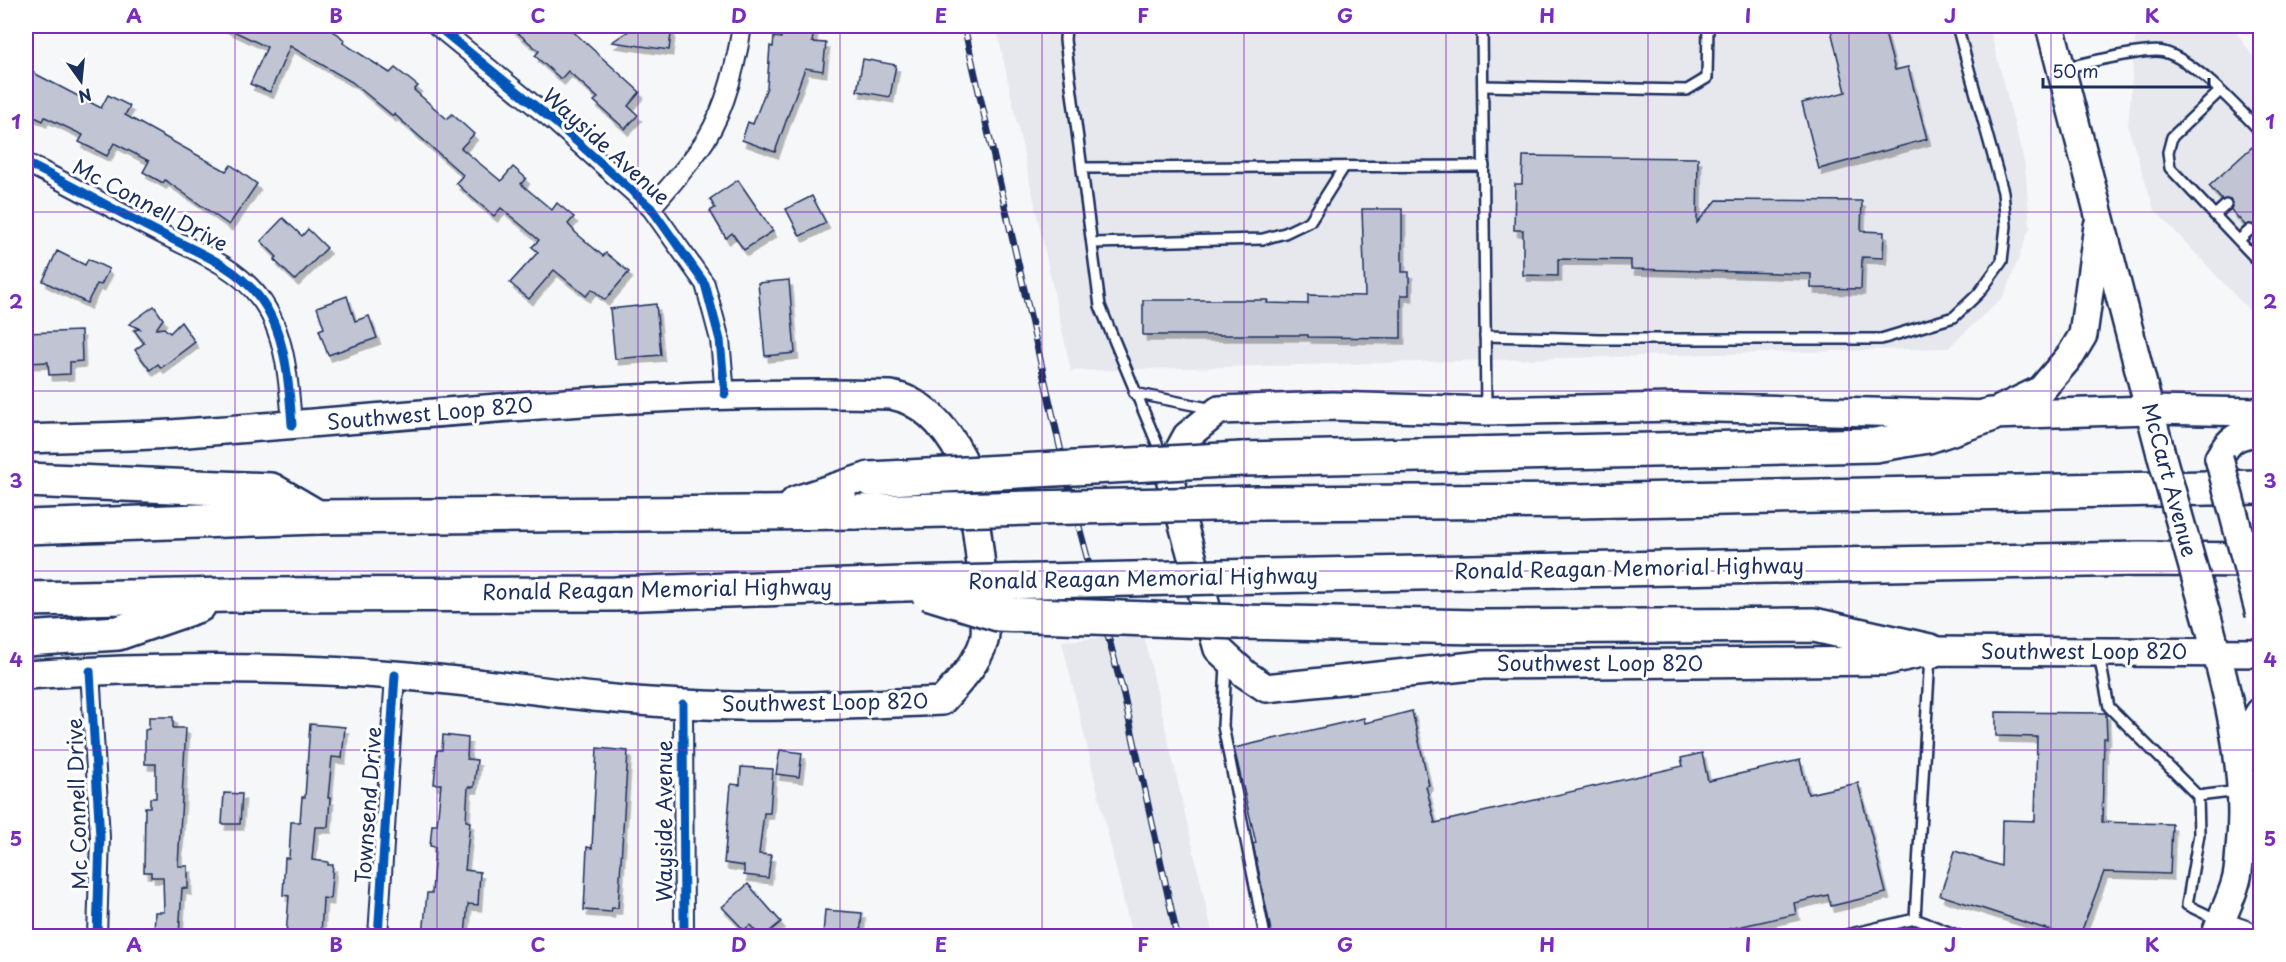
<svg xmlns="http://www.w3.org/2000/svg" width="2286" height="962" font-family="'Playpen Sans',sans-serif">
<defs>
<filter id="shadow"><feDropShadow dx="3.5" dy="6" stdDeviation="0" flood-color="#0004"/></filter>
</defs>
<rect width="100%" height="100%" fill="#f6f7f9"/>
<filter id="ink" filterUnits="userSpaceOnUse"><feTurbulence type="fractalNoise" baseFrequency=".0167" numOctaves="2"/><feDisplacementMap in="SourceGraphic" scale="12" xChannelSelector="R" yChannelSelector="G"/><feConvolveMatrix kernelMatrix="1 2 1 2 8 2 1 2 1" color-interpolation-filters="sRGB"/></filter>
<g filter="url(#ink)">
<g fill="#e6e8ee">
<path d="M996 26H1989L2025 165 2030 227 2005 295 1948 348 1071 371Z"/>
<path d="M2136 26H2232L2251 54 2260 62V322L2154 209 2128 127Z"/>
<path d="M1144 635 1213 936H1132L1062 641Z"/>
</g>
<g fill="#c0c4d3" stroke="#1b2f5e" stroke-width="1.5" filter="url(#shadow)">
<path d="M223 26H324L338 34 344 40 343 43 390 73 395 68 418 86 414 90 447 119 452 114 474 134 461 148 501 181 513 167 526 178 521 184 552 210 557 203 574 217 568 224 576 233 603 256 606 253 629 272 605 300 592 289 586 296 554 270 529 299 510 283 538 252 532 247 539 240 501 208 494 216 475 200 456 183 463 175 394 114 393 116 352 82 290 46 270 92 250 84 267 47Z"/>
<path d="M510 26H567L640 92 628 106 638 115 625 129 594 101 598 98 568 71 561 79 535 56 539 51Z"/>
<path d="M630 26H672L669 50 612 42 630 30Z"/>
<path d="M782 26H815L812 42 826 43 823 71 805 68 775 152 742 140 748 122 753 124 767 87 770 46 773 47 774 37 781 38Z"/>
<path d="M1830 26H1883L1895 70 1908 67 1927 139 1819 169 1802 103 1846 92Z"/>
<path d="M863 59 896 65 890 97 857 91Z"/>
<path d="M26 69 101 108 108 95 130 106 125 115 226 171 231 165 257 184 229 225 165 180 163 183 143 172 149 161 114 143 107 156 79 142 83 135 45 117 43 121 26 113Z"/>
<path d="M2252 147 2260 157V242L2254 235 2257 229 2255 225H2245L2231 210V200H2222L2209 186Z"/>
<path d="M1523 156 1698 158 1697 223 1717 200 1862 201 1861 231 1884 232 1883 258 1862 257 1861 289 1811 288V274L1631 269V260L1558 259V276L1523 275V230H1514L1515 184H1522Z"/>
<path d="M738 180 773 231 744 250 732 233 726 238 710 211 715 208 710 199Z"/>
<path d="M812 196 826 223 800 236 786 209Z"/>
<path d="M1362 209H1402V272H1409V295H1401V338L1308 337V335H1143V300H1268L1267 303 1308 304V295L1365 296Z"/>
<path d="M283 218 302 236 308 229 327 248 295 280 274 260 277 257 261 241Z"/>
<path d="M57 251 85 265 88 259 109 269 101 285 97 284 87 303 43 281Z"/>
<path d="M789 280 795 353 765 356 758 283Z"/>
<path d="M347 296 355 321 369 316 377 338 328 355 319 330 324 328 317 307Z"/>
<path d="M656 304 661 355 615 359 610 309Z"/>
<path d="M154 306 163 319 156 329 164 328 170 333 181 322 195 342 161 368 158 364 150 370 135 350 144 343 134 330 140 329 129 324Z"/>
<path d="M81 331 82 361 70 362V374L49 375 48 362 27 363 26 333Z"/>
<path d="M1412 711 1429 785 1426 786 1435 823 1683 766 1681 758 1702 753 1708 781 1800 760 1808 794 1858 783 1886 893 1831 906 1828 895 1794 903 1796 914 1698 936H1272L1253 844 1256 843 1234 748 1364 718 1365 723Z"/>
<path d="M1996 712 2106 713 2107 738H2104L2102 822 2172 824 2170 874 2104 872 2080 935 2069 932 2068 936 1940 895 1955 851 2001 866 2002 820 2035 821 2037 737 1996 736Z"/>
<path d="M149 717H173V728H186L178 866H188V889L182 888 179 936H154L155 912H164L163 877H151V872H144L145 807H150V798H156V764H145V730L149 729Z"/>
<path d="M310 724 345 727 342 758 332 757 328 798H330L328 827H315L312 860 328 862V865H333L330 899 323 898 321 936H286L289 896 283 895 285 858H289L291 822H300L302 797H305Z"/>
<path d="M443 735 468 738 467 759 477 760 474 787H468L466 821 470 822 465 870 480 872 478 905 468 904 465 936H423L427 893H432L435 847 430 846 432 825H437L441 784H434L437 750H442Z"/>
<path d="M597 748 628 751 618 908H612L611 912 584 910 587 847 592 848Z"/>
<path d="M780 750 802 753 799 777 776 774Z"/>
<path d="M741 767 773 769 770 813H764L759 854 771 855 768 878 744 875V866L724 863 731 784 740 785Z"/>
<path d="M224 793 242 794 240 824H222Z"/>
<path d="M748 884 781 922 764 936H760L750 925 744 930 722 907Z"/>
<path d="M825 910 862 913 860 936 823 935Z"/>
</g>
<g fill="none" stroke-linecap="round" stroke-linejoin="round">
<g stroke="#1b2f5e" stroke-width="14">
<g id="service">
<path d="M1066 26 1065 40 1100 306 1163 458"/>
<path d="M1482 26 1486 410"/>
<path d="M2063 68C2082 64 2149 47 2164 52 2194 60 2238 108 2260 131"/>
<path d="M1483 86 1687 90 1707 78 1708 26"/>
<path d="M2220 91 2172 137 2168 152 2170 168 2260 263"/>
<path d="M1082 168 1484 166"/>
<path d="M2215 215 2226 205"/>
<path d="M2239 240 2250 230"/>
<path d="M1092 243 1263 239 1285 233 1310 221 1344 167"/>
<path d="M1485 336 1600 339H1881L1954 317 1979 293 2002 261 2006 226 2003 192 1957 26"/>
<path d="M1134 393 1213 409"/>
<path d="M2099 655 2109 707 2198 796 2239 791"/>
<path d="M1226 664 1223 726 1265 936"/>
<path d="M2198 796 2199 834 2187 905 2218 920"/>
<path d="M1915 919 1959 936"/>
<path d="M1842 936 1915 919 1930 656"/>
</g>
</g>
<g stroke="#1b2f5e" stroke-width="22">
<g id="minor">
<path d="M437 26 556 123 651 208 705 284 720 340 725 394"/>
<path d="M26 163C70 184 112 209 156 231 192 250 234 264 259 297 286 331 289 384 292 425"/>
<path d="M651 208C667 189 684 171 698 151 724 117 736 66 742 26"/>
<path d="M90 671 100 837 97 936"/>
<path d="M683 704 684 936"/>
<path d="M2220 921 2260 935"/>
<path d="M378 936 395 675"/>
</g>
</g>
<g stroke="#1b2f5e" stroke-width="32">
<g id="secondary">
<path d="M2050 26 2161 454"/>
<path d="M1999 410 2041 390 2071 355 2083 335 2098 226"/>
<path d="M2260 412 2149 410 1990 415 1678 407 1486 411 1332 406 1219 410 1187 436 1168 471 1218 649 1245 674 1266 688 1482 665 1886 661 1930 651 2260 653"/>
<path d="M26 439C83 437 140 437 198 432 429 415 660 388 891 395 923 401 946 428 961 456 972 474 990 621 984 641 977 664 957 684 942 701 856 705 770 709 684 704 587 700 491 682 394 675 272 666 148 667 26 675"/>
<path d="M2219 458C2229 439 2238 433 2260 433"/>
<path d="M2196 578C2220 663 2250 761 2240 849 2239 859 2239 871 2236 881 2231 900 2221 918 2215 936"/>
<path d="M2242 761 2248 731 2260 712"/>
</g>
</g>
<g stroke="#1b2f5e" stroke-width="38">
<g id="motorway">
<path d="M1242 459 1875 445 1928 436 1990 415"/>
<path d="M26 480 271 490 317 517"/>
<path d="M797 503 870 479"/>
<path d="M1260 503 1577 501 2260 487"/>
<path d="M26 527 317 517 856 512"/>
<path d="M1264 576 2141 559 2260 560"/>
<path d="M26 599 230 595 615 594 903 584"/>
<path d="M1240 622 1477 627 1814 625 1930 651"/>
<path d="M26 639 118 633 199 605"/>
</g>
</g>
<use href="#service" stroke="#fff" stroke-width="9"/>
<use href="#minor" stroke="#fff" stroke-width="18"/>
<use href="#secondary" stroke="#fff" stroke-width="27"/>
<use href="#motorway" stroke="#fff" stroke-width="33"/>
<g stroke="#1b2f5e" stroke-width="7">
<path id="rail" d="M964 26 1073 504 1124 696 1177 936"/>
</g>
<use href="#rail" stroke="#fff" stroke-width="4.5" stroke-dasharray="14" stroke-linecap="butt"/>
<g stroke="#1b2f5e" stroke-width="32" stroke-linecap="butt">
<g id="secondary-bridge">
<path d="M2161 454 2196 578"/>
<path d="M2219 458 2260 614"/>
</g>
</g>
<g stroke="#1b2f5e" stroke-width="38" stroke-linecap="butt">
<g id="motorway-bridge">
<path d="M870 479 1242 459"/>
<path d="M856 512 1260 503"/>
<path d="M903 584 1264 576"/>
<path d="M927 592 998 614 1240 622"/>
</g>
</g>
<use href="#secondary-bridge" stroke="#fff" stroke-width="27"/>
<use href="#motorway-bridge" stroke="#fff" stroke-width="33"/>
<g stroke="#fff" stroke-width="13">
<g id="cycleway">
<path d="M437 26 556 123 651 208 705 284 720 340 725 394"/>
<path d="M26 163C70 184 112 209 156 231 192 250 234 264 259 297 286 331 289 384 292 425"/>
<path d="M90 671 100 837 97 936"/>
<path d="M683 704 684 936"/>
<path d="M378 936 395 675"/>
</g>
</g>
<use href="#cycleway" stroke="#0057b8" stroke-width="9"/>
</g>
</g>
<path fill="none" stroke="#7b2cbf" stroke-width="1.5" stroke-opacity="0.55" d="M235 26V936M437 26V936M638 26V936M840 26V936M1042 26V936M1244 26V936M1446 26V936M1648 26V936M1849 26V936M2051 26V936M26 212H2260M26 391H2260M26 571H2260M26 750H2260"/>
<g text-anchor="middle" stroke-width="6" stroke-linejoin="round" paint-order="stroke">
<g font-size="21" fill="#1b2f5e" stroke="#fff">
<text transform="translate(606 147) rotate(42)" y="7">Wayside Avenue</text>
<text transform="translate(150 206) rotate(28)" y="7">Mc Connell Drive</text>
<text transform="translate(430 414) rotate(-5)" y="7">Southwest Loop 820</text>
<text transform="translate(2169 480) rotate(75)" y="7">McCart Avenue</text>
<text transform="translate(1629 569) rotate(-1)" y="7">Ronald Reagan Memorial Highway</text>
<text transform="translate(1143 579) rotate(-1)" y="7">Ronald Reagan Memorial Highway</text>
<text transform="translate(657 590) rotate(-1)" y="7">Ronald Reagan Memorial Highway</text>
<text x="2084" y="659">Southwest Loop 820</text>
<text x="1600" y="671">Southwest Loop 820</text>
<text transform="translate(825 703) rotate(-1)" y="7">Southwest Loop 820</text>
<text transform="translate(78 804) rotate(-92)" y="7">Mc Connell Drive</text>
<text transform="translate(369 805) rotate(-86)" y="7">Townsend Drive</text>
<text transform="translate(665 821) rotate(-90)" y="7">Wayside Avenue</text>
</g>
</g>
<rect width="2286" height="962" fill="none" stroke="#fff" stroke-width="66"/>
<g transform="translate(81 81) rotate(165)" stroke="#ffffff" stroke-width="4.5" paint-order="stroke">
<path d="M0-4.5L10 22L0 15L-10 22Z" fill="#1b2f5e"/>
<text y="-9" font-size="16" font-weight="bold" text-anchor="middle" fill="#1b2f5e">N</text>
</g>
<path d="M2043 78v9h166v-9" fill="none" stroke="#1b2f5e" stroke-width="3"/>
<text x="2052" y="78" font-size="18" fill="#1b2f5e" stroke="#ffffff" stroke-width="4.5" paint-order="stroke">50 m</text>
<rect x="33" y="33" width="2220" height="896" fill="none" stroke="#7b2cbf" stroke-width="2"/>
<g font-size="20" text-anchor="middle" font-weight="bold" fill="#7b2cbf">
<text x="134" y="23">A</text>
<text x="336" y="23">B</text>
<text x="538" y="23">C</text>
<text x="739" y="23">D</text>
<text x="941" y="23">E</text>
<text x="1143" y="23">F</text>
<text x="1345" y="23">G</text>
<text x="1547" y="23">H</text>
<text x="1748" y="23">I</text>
<text x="1950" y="23">J</text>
<text x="2152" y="23">K</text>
<text x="16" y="129">1</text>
<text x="2270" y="129">1</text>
<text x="16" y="309">2</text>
<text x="2270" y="309">2</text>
<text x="16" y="488">3</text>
<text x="2270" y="488">3</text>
<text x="16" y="667">4</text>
<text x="2270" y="667">4</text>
<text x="16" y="846">5</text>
<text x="2270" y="846">5</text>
<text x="134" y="952">A</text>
<text x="336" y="952">B</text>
<text x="538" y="952">C</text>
<text x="739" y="952">D</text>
<text x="941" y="952">E</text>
<text x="1143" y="952">F</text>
<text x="1345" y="952">G</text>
<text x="1547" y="952">H</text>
<text x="1748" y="952">I</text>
<text x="1950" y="952">J</text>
<text x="2152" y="952">K</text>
</g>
</svg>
